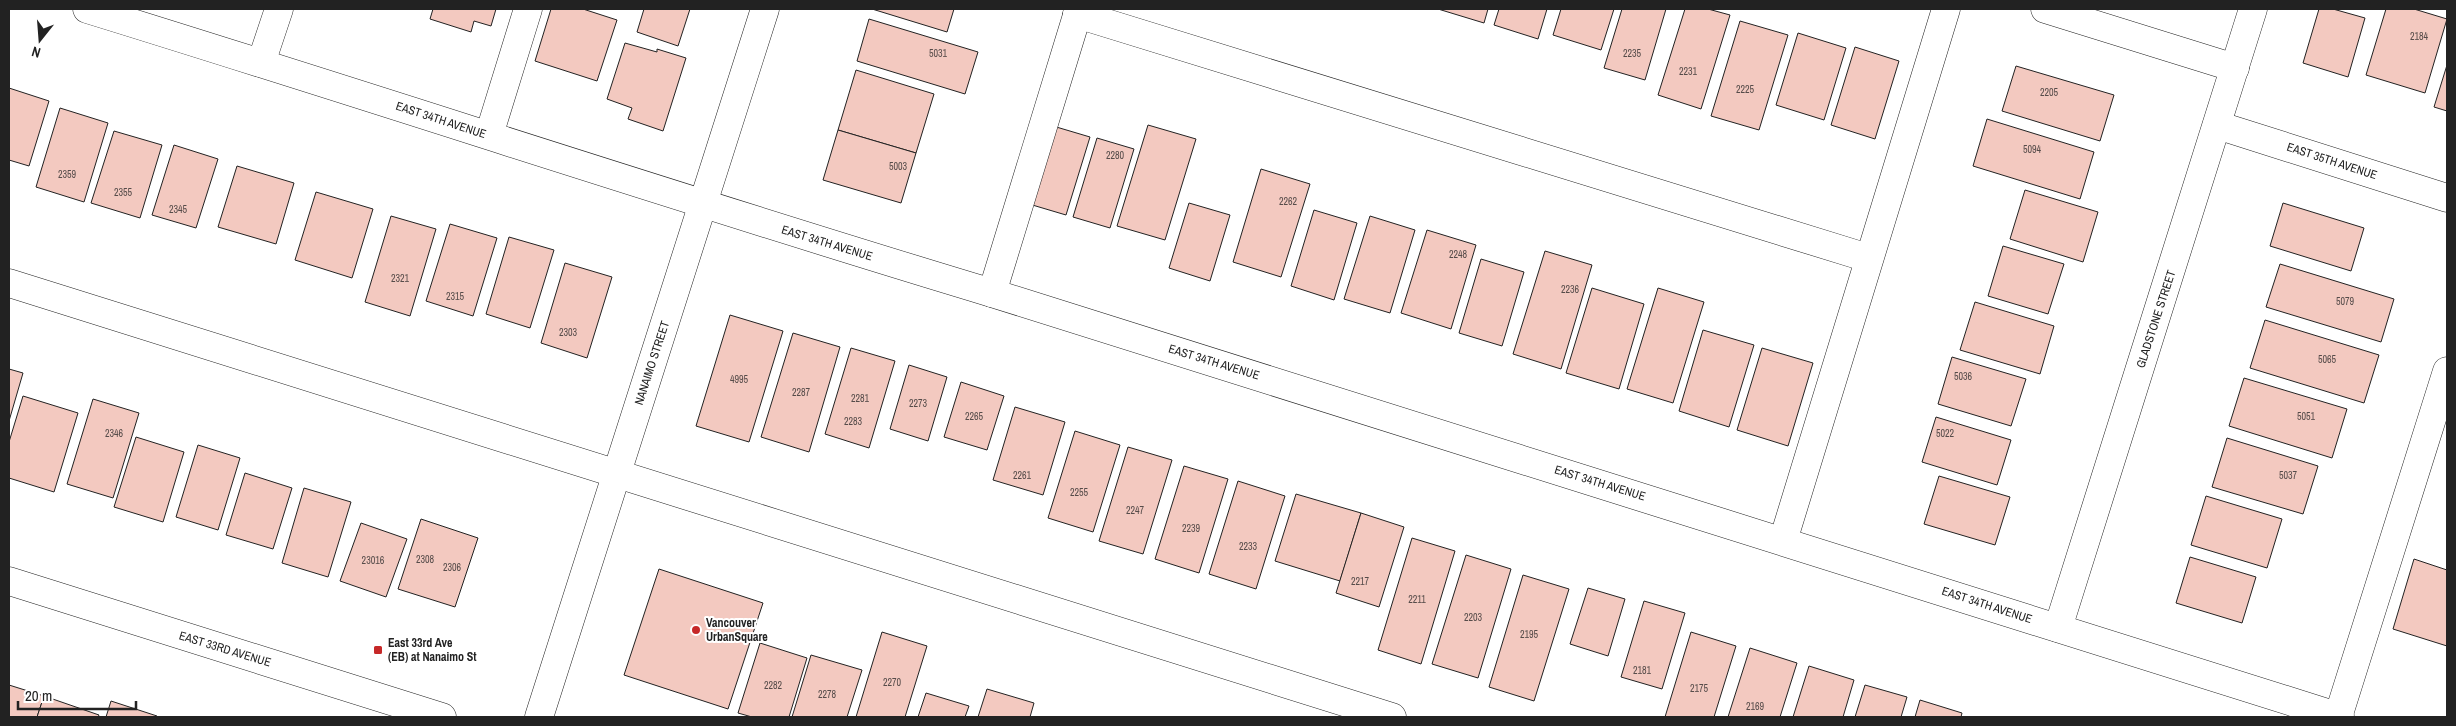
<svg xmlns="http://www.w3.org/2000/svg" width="2456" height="726" font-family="'Archivo Narrow',sans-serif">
<rect width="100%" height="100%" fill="#fff"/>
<g fill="#f3c9c0" stroke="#222">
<path d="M433 9H496L491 26 474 21 471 32 430 19Z"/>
<path d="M551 9H583L617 20 597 81 535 61Z"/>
<path d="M644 9H690L678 46 637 32Z"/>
<path d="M872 9H954L947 32Z"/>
<path d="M1438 9H1488L1484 23Z"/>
<path d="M1499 9H1547L1538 39 1494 25Z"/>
<path d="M1561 9H1614L1601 50 1553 35Z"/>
<path d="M1622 9H1666L1645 80 1604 68Z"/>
<path d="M1685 9H1708L1730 15 1701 109 1658 95Z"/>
<path d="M2319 9H2333L2365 18 2348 77 2303 63Z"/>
<path d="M2386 9H2414L2447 19 2425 93 2366 75Z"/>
<path d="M869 19 978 52 965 94 857 61Z"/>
<path d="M1740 21 1788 35 1759 130 1711 116Z"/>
<path d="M1798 33 1846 48 1824 120 1776 105Z"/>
<path d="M625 43 657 52V49L686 58 663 131 628 119 632 108 607 99Z"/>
<path d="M1855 47 1899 61 1875 139 1831 125Z"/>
<path d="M2447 65V111L2434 107Z"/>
<path d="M2016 66 2114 95 2100 141 2002 111Z"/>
<path d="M856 70 934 94 916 153 838 130Z"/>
<path d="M9 88 49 101 29 166 9 160Z"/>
<path d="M60 108 108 123 84 202 36 187Z"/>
<path d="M1987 119 2094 152 2080 199 1973 166Z"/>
<path d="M1148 125 1196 139 1165 240 1117 226Z"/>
<path d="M1053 126 1090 137 1066 215 1029 204Z"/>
<path d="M838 130 916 153 901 203 823 180Z"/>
<path d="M114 131 162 145 140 218 91 203Z"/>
<path d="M1097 138 1134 149 1110 228 1073 217Z"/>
<path d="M174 145 218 159 196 228 152 215Z"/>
<path d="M237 166 294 183 276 244 218 227Z"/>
<path d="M1261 169 1310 184 1281 277 1233 262Z"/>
<path d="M2025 190 2098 212 2083 262 2010 239Z"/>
<path d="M316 192 373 209 352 278 295 260Z"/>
<path d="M1189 203 1230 215 1210 281 1169 268Z"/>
<path d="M2283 203 2364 228 2351 271 2270 246Z"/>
<path d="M1314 210 1357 223 1334 300 1291 286Z"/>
<path d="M391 216 436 229 410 316 365 302Z"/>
<path d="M1370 216 1415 230 1390 313 1344 299Z"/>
<path d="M450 224 497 238 473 316 426 301Z"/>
<path d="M1427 230 1476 245 1451 329 1401 313Z"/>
<path d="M509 237 554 250 530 328 486 314Z"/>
<path d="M2003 246 2064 264 2048 314 1988 296Z"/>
<path d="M1545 251 1592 265 1561 369 1513 354Z"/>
<path d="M1481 259 1524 272 1502 346 1459 333Z"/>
<path d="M565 263 612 277 587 358 541 343Z"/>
<path d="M2280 264 2394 299 2381 342 2266 307Z"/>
<path d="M1592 288 1644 304 1619 389 1566 373Z"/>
<path d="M1658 288 1704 302 1673 403 1627 389Z"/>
<path d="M1975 302 2054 326 2040 374 1960 350Z"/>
<path d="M730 315 783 331 749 442 696 426Z"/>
<path d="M2265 320 2379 355 2364 403 2250 368Z"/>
<path d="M1703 330 1754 345 1729 427 1679 411Z"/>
<path d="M793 333 840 347 809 452 761 437Z"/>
<path d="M851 348 895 361 869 448 825 434Z"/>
<path d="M1762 348 1813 363 1788 446 1737 430Z"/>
<path d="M1952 357 2026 379 2011 426 1938 404Z"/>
<path d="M909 365 947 377 928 441 890 429Z"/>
<path d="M9 369 23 373 9 421Z"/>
<path d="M2244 378 2347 409 2332 458 2229 426Z"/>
<path d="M961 382 1004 396 987 450 944 437Z"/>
<path d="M23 396 78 413 54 492 9 478V442Z"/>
<path d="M93 399 139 413 113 498 67 484Z"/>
<path d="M1015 407 1065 422 1043 495 993 480Z"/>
<path d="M1936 417 2011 440 1997 485 1922 462Z"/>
<path d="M1075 431 1120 445 1093 532 1048 518Z"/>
<path d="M136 437 184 452 163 522 114 507Z"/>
<path d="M2227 438 2318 466 2303 514 2212 487Z"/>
<path d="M198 445 240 458 218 530 176 517Z"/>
<path d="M1128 447 1172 460 1143 554 1099 541Z"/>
<path d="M1184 466 1228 479 1199 573 1155 559Z"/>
<path d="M245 473 292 488 273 549 226 535Z"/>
<path d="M1939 476 2010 497 1995 545 1924 524Z"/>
<path d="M1238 481 1285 496 1256 589 1209 574Z"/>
<path d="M304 488 351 502 328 577 282 563Z"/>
<path d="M1296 494 1361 513 1340 581 1275 561Z"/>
<path d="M2206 496 2282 519 2267 568 2191 545Z"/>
<path d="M1361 513 1404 527 1379 607 1336 593Z"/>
<path d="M421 519 478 538 455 607 398 589Z"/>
<path d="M361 523 407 539 386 597 340 581Z"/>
<path d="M1412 538 1455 551 1421 664 1378 650Z"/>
<path d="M1466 555 1511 569 1478 678 1432 664Z"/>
<path d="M2190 557 2256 577 2242 623 2176 603Z"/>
<path d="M2414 559 2447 570V646L2393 629Z"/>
<path d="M659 569 763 603 728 709 624 675Z"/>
<path d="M1523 575 1569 589 1534 701 1489 687Z"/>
<path d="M1588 588 1625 599 1608 656 1570 644Z"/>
<path d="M1644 601 1685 613 1662 689 1621 677Z"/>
<path d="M882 632 927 646 905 717H856Z"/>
<path d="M1691 632 1736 646 1714 717H1665Z"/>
<path d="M760 643 807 658 789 717H752L738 713Z"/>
<path d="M1750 648 1797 663 1780 717H1728Z"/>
<path d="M811 655 862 670 847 717H792Z"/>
<path d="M1809 666 1854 680 1843 717H1793Z"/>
<path d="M9 685 44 696 37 717H9Z"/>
<path d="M1865 685 1907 697 1901 717H1855Z"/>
<path d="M987 689 1034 703 1030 717H978Z"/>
<path d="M926 693 969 706 965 717H918Z"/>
<path d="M44 696 99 715 98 717H37Z"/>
<path d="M1920 700 1962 713 1961 717H1915Z"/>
<path d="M111 701 157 716V717H106Z"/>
</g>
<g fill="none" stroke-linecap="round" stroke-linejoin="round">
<g stroke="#222" stroke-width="29">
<g id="minor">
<path d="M87 9C389 102 689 202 992 293L2340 717"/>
<path d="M2045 9 2235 68"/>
<path d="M1077 14 1868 258"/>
<path d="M261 63 279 9"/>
<path d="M2217 125 2447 198"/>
<path d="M489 135 528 9"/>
<path d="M9 283 1392 717"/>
<path d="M992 293 1079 9"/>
<path d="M1783 541 1946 9"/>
<path d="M9 581 442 717"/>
<path d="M2058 628 2253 9"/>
<path d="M539 717 765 9"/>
<path d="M2338 717 2447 371"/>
</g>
</g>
<use href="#minor" stroke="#fff" stroke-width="28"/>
</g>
<g fill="#c62828" stroke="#fff" stroke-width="2">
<circle cx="696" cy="630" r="5"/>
<rect x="373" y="645" width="10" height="10" rx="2.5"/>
</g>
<g text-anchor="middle" stroke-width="4" stroke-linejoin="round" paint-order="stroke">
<g font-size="10" fill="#564c4a">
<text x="2419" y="40">2184</text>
<text x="938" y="57">5031</text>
<text x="1632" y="57">2235</text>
<text x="1688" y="75">2231</text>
<text x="1745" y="93">2225</text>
<text x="2049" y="96">2205</text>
<text x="2032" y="153">5094</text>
<text x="1115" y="159">2280</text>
<text x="898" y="170">5003</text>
<text x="67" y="178">2359</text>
<text x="123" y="196">2355</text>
<text x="1288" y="205">2262</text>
<text x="178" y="213">2345</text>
<text x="1458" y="258">2248</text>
<text x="400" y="282">2321</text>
<text x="1570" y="293">2236</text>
<text x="455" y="300">2315</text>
<text x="2345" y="305">5079</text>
<text x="568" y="336">2303</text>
<text x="2327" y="363">5065</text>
<text x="1963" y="380">5036</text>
<text x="739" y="383">4995</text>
<text x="801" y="396">2287</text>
<text x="860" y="402">2281</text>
<text x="918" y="407">2273</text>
<text x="974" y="420">2265</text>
<text x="2306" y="420">5051</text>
<text x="853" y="425">2283</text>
<text x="114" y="437">2346</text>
<text x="1945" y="437">5022</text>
<text x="1022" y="479">2261</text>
<text x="2288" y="479">5037</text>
<text x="1079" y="496">2255</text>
<text x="1135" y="514">2247</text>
<text x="1191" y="532">2239</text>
<text x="1248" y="550">2233</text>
<text x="425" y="563">2308</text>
<text x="373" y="564">23016</text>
<text x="452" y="571">2306</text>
<text x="1360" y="585">2217</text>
<text x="1417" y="603">2211</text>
<text x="1473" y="621">2203</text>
<text x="1529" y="638">2195</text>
<text x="1642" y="674">2181</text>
<text x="892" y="686">2270</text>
<text x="773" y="689">2282</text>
<text x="1699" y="692">2175</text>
<text x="827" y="698">2278</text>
<text x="1755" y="710">2169</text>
</g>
<g font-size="12" fill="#222" stroke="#fff">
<text transform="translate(441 120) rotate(18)" y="4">EAST 34TH AVENUE</text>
<text transform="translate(2332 161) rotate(18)" y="4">EAST 35TH AVENUE</text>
<text transform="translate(827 243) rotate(17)" y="4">EAST 34TH AVENUE</text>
<text transform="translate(2156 319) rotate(-72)" y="4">GLADSTONE STREET</text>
<text transform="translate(1214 362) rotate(17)" y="4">EAST 34TH AVENUE</text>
<text transform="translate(652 363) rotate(-72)" y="4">NANAIMO STREET</text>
<text transform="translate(1600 483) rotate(17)" y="4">EAST 34TH AVENUE</text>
<text transform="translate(1987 605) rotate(18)" y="4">EAST 34TH AVENUE</text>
<text transform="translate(225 649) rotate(17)" y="4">EAST 33RD AVENUE</text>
</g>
<g font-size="12" font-weight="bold" fill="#222" stroke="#fff" text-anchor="start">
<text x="706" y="627">Vancouver<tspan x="706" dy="14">UrbanSquare</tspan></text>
<text x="388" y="647">East 33rd Ave<tspan x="388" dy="14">(EB) at Nanaimo St</tspan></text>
</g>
</g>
<rect width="2456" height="726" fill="none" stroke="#222222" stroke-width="20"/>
<g transform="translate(40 40) rotate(197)" stroke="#ffffff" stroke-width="4" paint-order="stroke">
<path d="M0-4L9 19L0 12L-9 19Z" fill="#222222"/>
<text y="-8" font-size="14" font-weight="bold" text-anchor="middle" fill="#222222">N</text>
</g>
<path d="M18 701v8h118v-8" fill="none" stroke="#222222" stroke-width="2.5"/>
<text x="25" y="701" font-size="15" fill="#222222" stroke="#ffffff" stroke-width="4" paint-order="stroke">20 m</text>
</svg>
